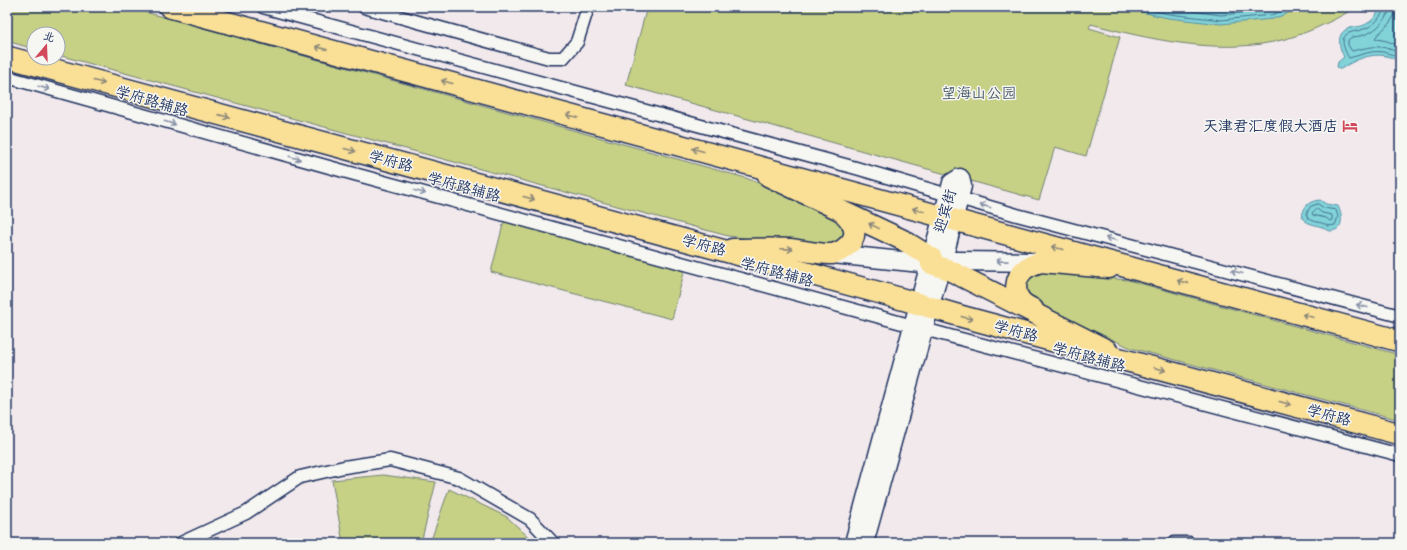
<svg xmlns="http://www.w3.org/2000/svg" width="1407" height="550" font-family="'Architects Daughter','LXGW WenKai TC',sans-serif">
<rect width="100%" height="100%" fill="#f2e9ec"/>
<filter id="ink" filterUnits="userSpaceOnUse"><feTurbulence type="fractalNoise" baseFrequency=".025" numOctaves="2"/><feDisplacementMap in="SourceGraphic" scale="8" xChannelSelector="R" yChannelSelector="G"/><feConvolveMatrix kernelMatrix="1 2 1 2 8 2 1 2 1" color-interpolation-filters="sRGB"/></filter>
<g filter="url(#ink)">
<g fill="#c6d185" stroke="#708072">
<path d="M7 7H127L746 178 841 217 850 235 829 249 728 236 58 55V34H34V49L7 41Z"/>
<path d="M647 7H1357C1331 22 1303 36 1273 42 1214 54 1148 39 1091 24L1089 28 1120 37 1086 156 1055 147 1039 200 626 85Z"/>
<path d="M504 221 685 269 672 319 491 272Z"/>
<path d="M1043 272 1128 280 1400 355V420L1131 348 1029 301C1025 293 1023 278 1033 273 1035 272 1040 272 1043 272Z"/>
<path d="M383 475 436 482 421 543H343L332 480Z"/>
<path d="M449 489 507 517 535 543H430Z"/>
</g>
<g fill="#81d3d8" stroke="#5891a7">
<path d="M1119 7H1304L1273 19 1221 24 1168 18Z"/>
<path d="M1383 7H1400V63C1383 48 1358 57 1341 69L1337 67 1338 62 1344 57C1339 48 1335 32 1350 28 1357 26 1360 28 1368 23 1375 19 1377 12 1383 7Z"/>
<path d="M1320 200 1326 204 1338 206C1342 214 1345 230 1331 231 1326 231 1324 227 1319 226 1312 224 1308 224 1302 218 1303 207 1308 201 1320 200Z"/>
</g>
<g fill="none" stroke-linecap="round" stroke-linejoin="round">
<g stroke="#44718f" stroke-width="1">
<path d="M1136 7 1169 14 1221 20 1271 15 1293 7"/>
<path d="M1160 7 1221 15 1270 10 1279 7"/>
<path d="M1385 7C1385 11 1383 12 1381 15 1377 22 1372 26 1364 29 1359 31 1354 31 1349 33 1338 38 1345 51 1349 58 1372 52 1377 47 1400 58"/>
<path d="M1390 7C1390 12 1388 14 1385 18 1379 28 1371 33 1360 36 1355 37 1352 36 1348 40V45L1352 51C1374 46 1379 44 1400 53"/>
<path d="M1396 7C1396 21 1383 28 1375 38L1377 39 1387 41 1400 46"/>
<path d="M1318 204 1324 208 1336 210 1338 217 1335 225 1328 226C1322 221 1312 223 1307 217V213L1310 207Z"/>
<path d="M1317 209 1322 213 1332 215V220L1330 221 1326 218 1313 215 1312 213 1314 211Z"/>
</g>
<g stroke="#1b2f5e" stroke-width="15">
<g id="minor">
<path d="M263 7 856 168 1017 215 1400 316"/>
<path d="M364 7 549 58H563L577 42 588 7"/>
<path d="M7 77 347 172 957 338 1400 455"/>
<path d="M181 543 246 513 300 477 344 467 390 460 459 478 530 519 553 543"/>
<path d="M1174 543H1189"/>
</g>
</g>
<g stroke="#1b2f5e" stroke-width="21">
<g id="secondary">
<path d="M833 254 931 264"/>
<path d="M932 258 943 261H957L1041 262"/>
<path d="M854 543 952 183 960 178 962 186 947 244 864 543"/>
</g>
</g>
<g stroke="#1b2f5e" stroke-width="23">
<g id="primary">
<path d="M768 176 903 240 932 258"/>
<path d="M732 249C751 249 771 248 790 249 801 250 822 255 832 254 836 253 843 250 846 247 862 235 852 220 840 210"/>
<path d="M931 264 947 269 1107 350"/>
<path d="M1033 309C1029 307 1025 305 1022 302 1013 293 1015 278 1024 270 1028 266 1035 264 1041 262L1109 268"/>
</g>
</g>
<g stroke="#1b2f5e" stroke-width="24">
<g id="trunk">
<path d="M170 7 1400 341"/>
<path d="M7 57 888 295 964 317 1400 434"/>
</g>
</g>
<use href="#minor" stroke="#f6f6f2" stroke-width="12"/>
<use href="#secondary" stroke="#f6f6f2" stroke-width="18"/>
<use href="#primary" stroke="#fadf96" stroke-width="20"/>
<use href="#trunk" stroke="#fadf96" stroke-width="21"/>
</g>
<defs><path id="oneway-shaft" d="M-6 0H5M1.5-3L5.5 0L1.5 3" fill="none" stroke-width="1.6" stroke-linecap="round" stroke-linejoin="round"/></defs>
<g stroke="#8a877a">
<use href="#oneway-shaft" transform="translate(321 48) rotate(-165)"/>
<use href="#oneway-shaft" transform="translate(99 82) rotate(15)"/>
<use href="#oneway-shaft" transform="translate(447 82) rotate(-165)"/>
<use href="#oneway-shaft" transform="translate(224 116) rotate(15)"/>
<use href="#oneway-shaft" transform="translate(572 116) rotate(-165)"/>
<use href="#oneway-shaft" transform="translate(350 150) rotate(15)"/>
<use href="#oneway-shaft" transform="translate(698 150) rotate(-165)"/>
<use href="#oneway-shaft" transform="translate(529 198) rotate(15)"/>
<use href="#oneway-shaft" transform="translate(918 210) rotate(-165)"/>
<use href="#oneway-shaft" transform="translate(874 226) rotate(-154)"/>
<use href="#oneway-shaft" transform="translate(1057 248) rotate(-165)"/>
<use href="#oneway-shaft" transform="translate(787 249) rotate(2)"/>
<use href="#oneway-shaft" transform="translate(1183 282) rotate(-165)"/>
<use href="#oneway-shaft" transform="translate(1308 316) rotate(-165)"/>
<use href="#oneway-shaft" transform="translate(967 318) rotate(15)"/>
<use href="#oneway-shaft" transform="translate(1160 369) rotate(15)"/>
<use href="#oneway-shaft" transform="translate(1285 403) rotate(15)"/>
</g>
<g stroke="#8892a8">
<use href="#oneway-shaft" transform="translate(44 88) rotate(16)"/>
<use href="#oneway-shaft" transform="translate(170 123) rotate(16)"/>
<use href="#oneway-shaft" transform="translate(295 158) rotate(16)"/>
<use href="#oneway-shaft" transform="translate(420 192) rotate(15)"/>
<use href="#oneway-shaft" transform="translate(985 206) rotate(-164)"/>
<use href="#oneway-shaft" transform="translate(1111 239) rotate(-165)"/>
<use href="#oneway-shaft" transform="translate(1002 261) rotate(-179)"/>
<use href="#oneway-shaft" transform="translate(1237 272) rotate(-165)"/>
<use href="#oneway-shaft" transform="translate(1362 306) rotate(-165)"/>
</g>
</g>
<defs>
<g id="hotel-bare" transform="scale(1.2)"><path d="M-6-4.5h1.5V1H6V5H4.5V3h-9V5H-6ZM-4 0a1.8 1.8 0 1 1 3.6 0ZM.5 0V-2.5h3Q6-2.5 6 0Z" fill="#d1495b" stroke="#f6f6f2" stroke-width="2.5" paint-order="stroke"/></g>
</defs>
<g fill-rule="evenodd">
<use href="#hotel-bare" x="1350" y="126"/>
</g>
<g text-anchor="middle" stroke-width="3" stroke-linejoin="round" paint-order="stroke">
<g font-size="15" fill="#465868" stroke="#f6f6f2">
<text x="979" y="98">望海山公园</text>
</g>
<g font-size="15" fill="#1b2f5e" stroke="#f6f6f2">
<text transform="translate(152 101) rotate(16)" y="5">学府路辅路</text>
<text transform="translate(391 161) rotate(15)" y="5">学府路</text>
<text transform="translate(464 187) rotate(15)" y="5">学府路辅路</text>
<text transform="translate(945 211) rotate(-74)" y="5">迎宾街</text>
<text transform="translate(704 245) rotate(15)" y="5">学府路</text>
<text transform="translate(777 272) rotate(15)" y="5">学府路辅路</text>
<text transform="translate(1016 331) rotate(15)" y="5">学府路</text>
<text transform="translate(1089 357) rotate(15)" y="5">学府路辅路</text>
<text transform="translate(1329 415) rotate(15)" y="5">学府路</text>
</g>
<g font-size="15" fill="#1b2f5e" stroke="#f6f6f2" text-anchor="end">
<text x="1338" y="131">天津君汇度假大酒店</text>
</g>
</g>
<rect width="1407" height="550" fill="none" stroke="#f6f6f2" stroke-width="24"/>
<rect x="12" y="12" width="1383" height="526" fill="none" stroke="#1b2f5e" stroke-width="1.5" filter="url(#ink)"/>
<g transform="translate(46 46) rotate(19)"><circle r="19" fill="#f6f6f2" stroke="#9ea6b7"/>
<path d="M0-3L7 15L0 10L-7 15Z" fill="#d1495b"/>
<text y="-6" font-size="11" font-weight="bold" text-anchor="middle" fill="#1b2f5e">北</text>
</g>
</svg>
